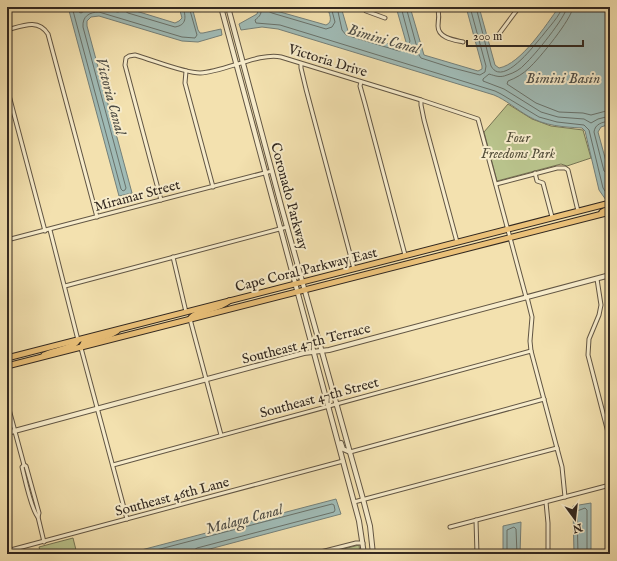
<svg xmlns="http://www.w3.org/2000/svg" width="617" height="561" font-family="'IM FELL English',serif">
<rect width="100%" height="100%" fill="#f3e1af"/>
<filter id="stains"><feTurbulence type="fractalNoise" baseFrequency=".005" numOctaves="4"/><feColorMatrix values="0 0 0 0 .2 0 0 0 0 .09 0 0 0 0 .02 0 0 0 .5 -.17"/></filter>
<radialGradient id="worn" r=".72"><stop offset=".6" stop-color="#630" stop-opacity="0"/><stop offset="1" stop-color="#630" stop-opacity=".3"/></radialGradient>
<g fill="#b9c38c" stroke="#767656">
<path d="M508 104 532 119 551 126 583 130 591 158 567 166 561 164 497 181 484 132Z"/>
<path d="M73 538 77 554H41L39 547Z"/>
<path d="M359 545 360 554H324Z"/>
</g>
<g fill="#a0bbb6" stroke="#74807a">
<path d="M68 7H123L175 23 179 21 182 18 179 7H192L198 30 200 33H203L221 29 222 35 198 42 182 41 99 16 91 17 87 21V26L132 193 119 196Z"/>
<path d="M257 7H270L273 10 326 25C334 22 329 13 327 7H341L348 31 389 44 402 47 405 45 406 42 396 7H410L424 55 478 71 482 69V66L466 7H479L495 65 499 68C521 64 546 25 559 7H610V124L601 127 598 132 610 176V199L606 200 599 190 585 131 582 128C563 127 545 126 528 116 516 109 506 100 494 95L278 29 262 27 241 30 239 24 257 14 258 11Z"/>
<path d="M336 499 341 514 191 554H126Z"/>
<path d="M591 503V554H574L573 506Z"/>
<path d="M521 522 520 554H503V526Z"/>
</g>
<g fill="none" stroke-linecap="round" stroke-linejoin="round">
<g stroke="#69726b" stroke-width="1">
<path d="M72 7 121 189 123 191 125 190 126 188 83 27C82 16 90 12 99 12L182 37 195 38 197 35 189 7"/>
<path d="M77 7 79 12 81 13C96 4 102 9 118 12L120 11V7"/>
<path d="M125 7V11L128 13 175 27C187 25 186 17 183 7"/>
<path d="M261 7C262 14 260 16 255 20L256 23 280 25 495 91 501 94 539 117 557 122 584 125 589 130 603 188 607 194 610 195"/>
<path d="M267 7 268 11 272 13 326 29 332 27 335 22 331 7"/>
<path d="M337 7 342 30 346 35 399 51 407 49 410 41 401 7"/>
<path d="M406 7 419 55 421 58 449 67 480 75 485 72 486 66 470 7"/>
<path d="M476 7 491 66C503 88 535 44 543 35 548 28 561 15 562 7"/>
<path d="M567 7C566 17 534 56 525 64 521 69 514 73 507 75 500 78 496 76 489 74L483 79V81L504 89 541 112 558 117 584 119 591 123 598 119 610 116"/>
<path d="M573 7C572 19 539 59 529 68 523 74 516 78 508 81L507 84 536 103 559 112 583 113 591 115 610 110"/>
<path d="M610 121C602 122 595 124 594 132L604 171 607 173 610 174"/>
<path d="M141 554 332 504 334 505 335 510 334 512 197 548 194 550V554"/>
<path d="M507 554V530L514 527 516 529 517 554"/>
<path d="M578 554 577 511 585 508 587 510V554"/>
</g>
<g stroke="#625644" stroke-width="5">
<g id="minor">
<path d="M363 7 366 11 385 18"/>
<path d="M438 7C439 14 439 19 438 26 438 38 454 40 463 42"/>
<path d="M510 7 516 11"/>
<path d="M7 30C22 26 38 18 48 34L97 217"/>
<path d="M499 34 519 7"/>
<path d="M301 64V68L306 89 354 269"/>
<path d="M186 71 185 83 213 187"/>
<path d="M361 82 360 86 365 104 405 255"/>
<path d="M7 88 45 231"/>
<path d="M421 100V105L424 120 457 242"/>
<path d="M535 173 537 181 543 183 552 217"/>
<path d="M496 184 557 168H565L568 170 578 211"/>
<path d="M161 200 125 65 126 58 129 56 135 55C153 60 184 73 200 73 224 72 260 52 281 57L421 100 478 119 526 297"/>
<path d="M50 230 78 340"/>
<path d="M7 240 272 171"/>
<path d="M173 257 186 312"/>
<path d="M597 279 601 305 599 315 589 339 588 355 610 440"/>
<path d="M65 286 287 227"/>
<path d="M527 297 532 317 530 341 531 351 562 467 565 497"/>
<path d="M190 319 221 435"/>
<path d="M81 348 127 519"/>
<path d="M7 402 24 465 22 467C25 479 31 509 38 517"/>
<path d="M350 452 544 399"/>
<path d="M24 465 26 466 39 513 38 517 44 542"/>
<path d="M113 465 531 351"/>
<path d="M354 502 557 448"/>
<path d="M546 502 548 523V554"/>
<path d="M476 520 477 554"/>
<path d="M450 527 610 485"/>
<path d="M7 551 343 461"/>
<path d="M313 554 356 543H363"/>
</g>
</g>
<g stroke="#625644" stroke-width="6">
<g id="tertiary">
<path d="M221 7 359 521 364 554"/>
<path d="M228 7 282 209 363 499 370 526 373 554"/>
<path d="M7 433 304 353 329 350 610 275"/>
<path d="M341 443 343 449 350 452"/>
</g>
</g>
<g stroke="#322820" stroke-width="7">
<g id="primary">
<path d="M602 212 610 208"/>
<path d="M190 319C196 309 218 311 229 301"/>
<path d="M81 348 84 342 110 335 117 331"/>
<path d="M44 355C53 350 74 349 78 340"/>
<path d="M7 358 610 203"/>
<path d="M7 366 610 212"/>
</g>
</g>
<use href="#minor" stroke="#f7eccb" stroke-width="3"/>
<use href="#tertiary" stroke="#f7eccb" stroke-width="4"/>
<use href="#primary" stroke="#eac078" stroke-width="5"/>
</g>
<g text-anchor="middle" stroke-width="4" stroke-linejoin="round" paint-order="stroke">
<g font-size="14" fill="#322820" stroke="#f7eccb">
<text transform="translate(328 60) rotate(17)" y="5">Victoria Drive</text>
<text transform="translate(137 195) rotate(-15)" y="5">Miramar Street</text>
<text transform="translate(290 196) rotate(75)" y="5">Coronado Parkway</text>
<text transform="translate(306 269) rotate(-14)" y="5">Cape Coral Parkway East</text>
<text transform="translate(306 343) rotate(-14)" y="5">Southeast 47th Terrace</text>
<text transform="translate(319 397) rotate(-15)" y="5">Southeast 47th Street</text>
<text transform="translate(172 496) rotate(-15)" y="5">Southeast 46th Lane</text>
</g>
<g font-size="14" font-style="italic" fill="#544f3b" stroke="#f7eccb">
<text x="518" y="142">Four<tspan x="518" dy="16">Freedoms Park</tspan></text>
</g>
<g font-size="15" font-style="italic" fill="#4e4d46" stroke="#f7eccb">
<text transform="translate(384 39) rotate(16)" y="5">Bimini Canal</text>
<text x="563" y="83">Bimini Basin</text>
<text transform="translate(111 96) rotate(75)" y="5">Victoria Canal</text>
<text transform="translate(244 519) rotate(-15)" y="5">Malaga Canal</text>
</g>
</g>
<rect width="617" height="561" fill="none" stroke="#f3e1af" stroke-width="24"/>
<rect x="8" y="8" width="601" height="545" fill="none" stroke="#322820" stroke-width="2"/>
<rect x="12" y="12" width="593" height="537" fill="none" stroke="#322820"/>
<g transform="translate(575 519) rotate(165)" stroke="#f7eccb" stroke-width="3" paint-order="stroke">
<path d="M0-3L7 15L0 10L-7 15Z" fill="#322820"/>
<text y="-6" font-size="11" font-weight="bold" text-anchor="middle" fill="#322820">N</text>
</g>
<path d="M467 40v6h116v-6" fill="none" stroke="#322820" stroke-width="2"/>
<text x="473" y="40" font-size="12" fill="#322820" stroke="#f7eccb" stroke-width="3" paint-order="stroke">200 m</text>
<rect width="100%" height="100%" filter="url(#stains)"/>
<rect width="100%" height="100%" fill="url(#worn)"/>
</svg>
